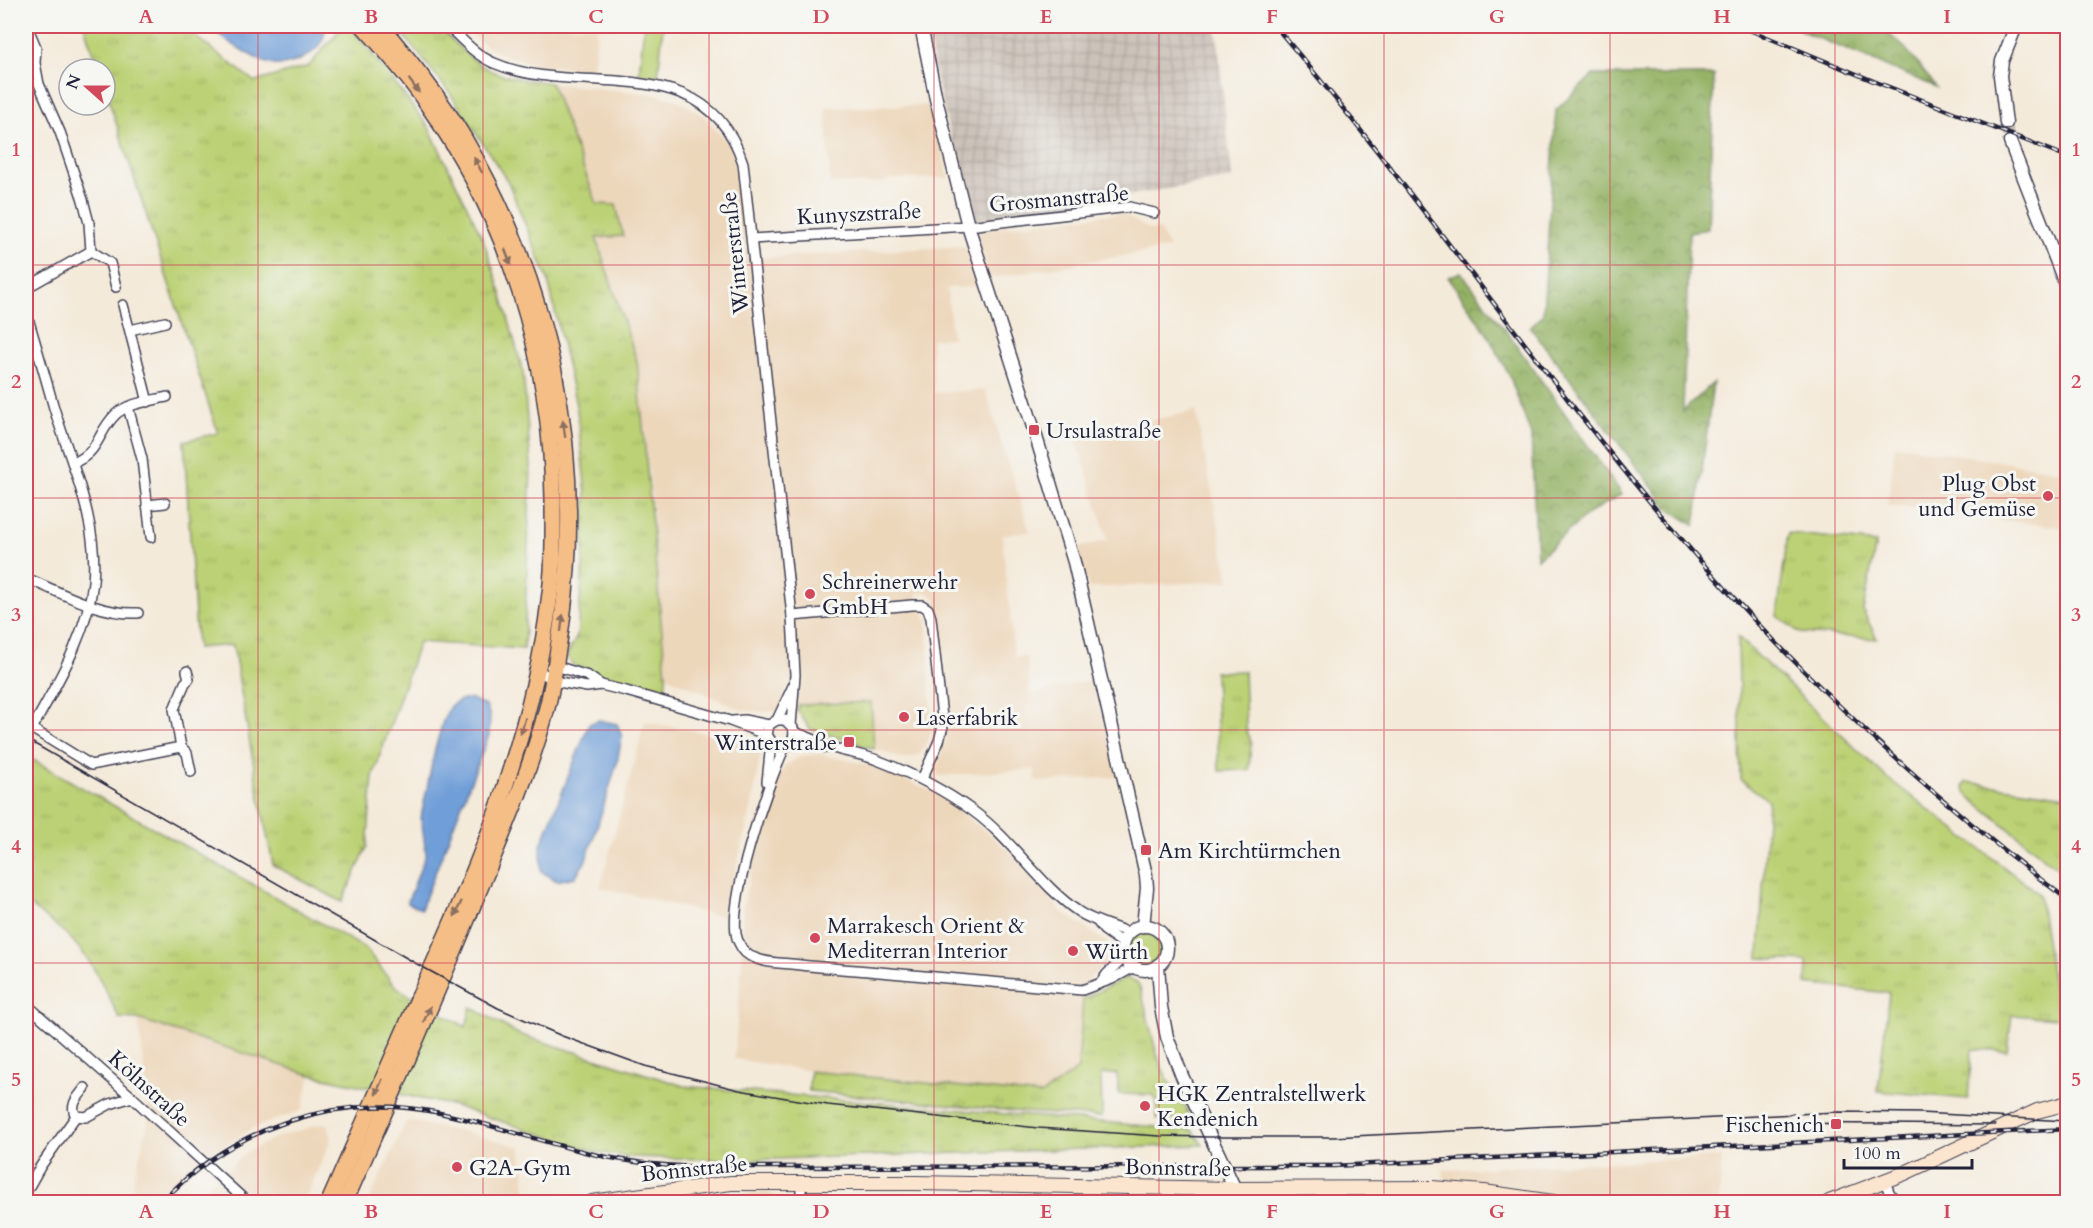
<svg xmlns="http://www.w3.org/2000/svg" width="2093" height="1228" font-family="Cardo,serif">
<defs>
<pattern id="industrial-grid" width="8" height="8" patternUnits="userSpaceOnUse" patternTransform="scale(1.5)"><rect width="8" height="8" fill="#ccc2b9"/><path d="M0 4h8M4 0v8" fill="none" stroke="#afa6a0"/></pattern>
<pattern id="grass-tufts" width="24" height="20" patternUnits="userSpaceOnUse" patternTransform="scale(1.5)"><rect width="24" height="20" fill="#bcd175"/><path d="M3 7l-1-3M5 7V3M7 7l1-3M15 17l-1-3M17 17v-4M19 17l1-3" fill="none" stroke="#a1b366"/></pattern>
<pattern id="forest-crowns" width="20" height="18" patternUnits="userSpaceOnUse" patternTransform="scale(1.5)"><rect width="20" height="18" fill="#95b366"/><path d="M2 6a3 3 0 1 1 6 0M12 15a3 3 0 1 1 6 0" fill="none" stroke="#799155"/></pattern>
</defs>
<rect width="100%" height="100%" fill="#f6f6f2"/>
<filter id="ink" filterUnits="userSpaceOnUse"><feTurbulence type="fractalNoise" baseFrequency=".0167" numOctaves="2"/><feDisplacementMap in="SourceGraphic" scale="12" xChannelSelector="R" yChannelSelector="G"/><feConvolveMatrix kernelMatrix="1 2 1 2 8 2 1 2 1" color-interpolation-filters="sRGB"/></filter>
<filter id="wash" filterUnits="userSpaceOnUse"><feTurbulence type="fractalNoise" baseFrequency=".008" numOctaves="4" result="noise"/><feDisplacementMap in="SourceGraphic" scale="24" xChannelSelector="R" yChannelSelector="G"/><feGaussianBlur stdDeviation="1.35" result="paint"/><feColorMatrix in="noise" values="0 0 0 0 0 0 0 0 0 0 0 0 0 0 0 0 0 1.4 0 .05"/><feComposite in="paint" operator="in"/></filter>
<g filter="url(#wash)">
<rect width="100%" height="100%" fill="#f4eada"/>
<g fill="#edd7bb">
<path d="M462 26H598L593 69 587 70 531 64 506 56 485 45Z"/>
<path d="M551 83 659 95 678 101 703 115 727 142 733 155 747 259 966 246 979 286 947 288 952 338 931 339 934 393 985 390 1030 532 1002 535 1014 657H1027L1030 695 1095 679 1118 777 1036 782 1035 769 939 776 936 770 946 738 947 708 936 599 927 592 916 593 927 621 932 728 929 739 920 754 911 758H900L874 749 870 702 799 705 797 710 761 712 742 710 666 676 650 478 637 361 596 237 623 235 616 205 597 204Z"/>
<path d="M931 105 949 178 888 179 887 182 830 184 826 108Z"/>
<path d="M1122 213 1150 230 1159 229 1169 248 990 278 976 236 982 229Z"/>
<path d="M1196 411 1229 581 1089 588 1077 548 1108 540 1075 436Z"/>
<path d="M1895 445 2067 472V528L1888 505Z"/>
<path d="M645 722 749 741 761 751 752 805 724 917 600 887Z"/>
<path d="M819 754 875 766 935 793 989 834 1011 853 1063 913 1107 942 1109 946 1108 961 1087 980 1083 999 1078 1069 1041 1095 810 1071 734 1059 742 963 743 907 766 807 776 781 785 766 801 756Z"/>
<path d="M138 1019 311 1075 302 1110 252 1129 209 1154 174 1184 159 1202H128L148 1124 146 1082Z"/>
<path d="M407 1121 468 1133 521 1147 528 1202H368Z"/>
<path d="M320 1124H327L332 1137 304 1202H188L246 1153 274 1138Z"/>
<path d="M1722 1157 1719 1202H1598L1492 1185 1445 1182 1443 1170Z"/>
<path d="M765 1192 792 1202H650L721 1193Z"/>
</g>
<path fill="url(#industrial-grid)" d="M927 26H1216L1232 178 979 221 970 216 936 78Z"/>
<g fill="url(#grass-tufts)" stroke="#6f7a58" stroke-width="1.5">
<path d="M84 26H183L192 34 255 82 309 66 343 26H350L428 126 483 239 503 299 523 372 531 466 524 649 419 642 373 776 367 847 342 902 273 865 257 784 233 645 197 648 184 441 218 433 105 89V69H98Z"/>
<path d="M396 26H438C451 39 464 53 479 64 499 78 527 80 551 83L597 204 616 205 623 236 596 238 637 361 666 676 665 695 584 670 573 665 566 656 577 637 583 567 586 495 577 409 548 280 508 182 450 93Z"/>
<path d="M1788 533 1876 543 1863 611 1877 639 1800 633 1777 616Z"/>
<path d="M1738 637 1886 777 2039 894 2058 1018 2012 1015 2007 1051 1972 1049 1968 1099 1878 1091 1889 993 1806 984 1807 961 1759 958 1768 800 1741 780Z"/>
<path d="M1244 671 1246 728 1251 742 1249 770 1219 771 1215 672Z"/>
<path d="M871 702 874 749 810 729 797 710 799 705Z"/>
<path d="M26 756 365 948 394 985 412 997 466 1027 471 1007 518 1034 684 1086 1192 1130 1203 1145 742 1160 630 1157 595 1152 455 1106 311 1075 138 1019 119 1018C105 988 91 957 66 934 53 923 39 913 26 902Z"/>
<path d="M1967 782 2067 796V876L1965 793 1964 787Z"/>
<circle cx="1145" cy="949" r="17"/>
<path d="M1126 978 1137 982 1140 988C1150 1020 1152 1051 1169 1082 1176 1092 1191 1106 1187 1119H1157L1156 1099H1154V1095L1119 1094 1117 1074H1101L1102 1117 1025 1112 809 1091 810 1071 1041 1095 1078 1069 1083 999Z"/>
</g>
<g fill="url(#forest-crowns)" stroke="#5c6a50" stroke-width="1.5">
<path d="M1797 26H1879L1905 48 1936 87 1801 31Z"/>
<path d="M1593 75H1714L1708 229 1689 232 1683 411 1713 383 1695 526 1668 508 1530 327 1543 315 1556 110Z"/>
<path d="M1461 272 1512 339 1622 494 1589 513 1537 559 1531 435 1510 377 1486 332 1448 277Z"/>
</g>
<path fill="#bcd175" stroke="#6f7a58" stroke-width="1.5" d="M644 26H663L658 76 639 74Z"/>
<g fill="#6f9ed8" stroke="#48608a" stroke-width="1.5">
<path d="M208 26H326C325 30 324 35 323 39 317 54 292 66 276 65 260 64 220 37 208 26Z"/>
<path d="M472 699 486 706 490 716 489 735 421 909 407 903 426 854 421 817 435 749 443 721 450 706 460 700Z"/>
<path d="M599 720 617 724 622 736 617 763 592 843 585 862 575 877 557 881 541 871V845L589 724Z"/>
</g>
<g fill="none" stroke-linecap="round" stroke-linejoin="round">
<path stroke="#6f9ed8" stroke-width="2" d="M1140 1198 1141 1202"/>
</g>
</g>
<g filter="url(#ink)">
<g fill="none" stroke-linecap="round" stroke-linejoin="round">
<path stroke="#cac2ba" stroke-width="12" stroke-dasharray="12 6" stroke-linecap="butt" d="M2006 123 2010 142"/>
<g stroke="#424053" stroke-width="12">
<g id="minor">
<path d="M448 26C462 39 475 55 494 63 579 100 706 46 743 163L792 616 795 675 791 725"/>
<path d="M752 239 968 226 1129 207 1154 213"/>
<path d="M91 251 110 263 116 287"/>
<path d="M26 288 91 251 89 223 83 200 60 132 39 84 35 63 36 47 27 26"/>
<path d="M123 305 148 402"/>
<path d="M26 312C36 344 45 376 54 408 71 464 99 522 93 582 87 635 57 683 32 729"/>
<path d="M130 330 165 322"/>
<path d="M128 407 142 459 151 537"/>
<path d="M73 463C99 453 97 433 115 415 127 403 151 401 167 397"/>
<path d="M147 505 165 503"/>
<path d="M26 578C60 592 100 615 138 613"/>
<path d="M792 616 912 605H922L928 609 931 618 943 726 939 741 922 779"/>
<path d="M551 667 556 666 588 676 601 685"/>
<path d="M538 669 553 681 587 687 601 685 626 691 730 721 767 735"/>
<path d="M187 671 189 679 185 683 174 709 181 747 187 753 191 772"/>
<path d="M777 720 793 686"/>
<path d="M733 721 744 720 769 725 777 720H785L793 728C796 737 792 743 785 747L774 745 767 735 769 725"/>
<path d="M26 725 91 765 181 747"/>
<path d="M794 732C809 737 823 744 837 749 850 753 864 755 877 760 911 773 944 790 973 811 1013 840 1039 885 1079 912 1094 922 1113 926 1130 933"/>
<path d="M791 743 830 748"/>
<path d="M785 747C769 780 722 913 739 943 742 950 748 956 755 958 766 963 779 963 791 964 817 967 842 969 868 971 939 977 1010 983 1082 990L1112 979 1134 967"/>
<path d="M767 782 771 743"/>
<path d="M1097 921 1104 930 1124 944"/>
<path d="M1102 981 1107 974 1125 957"/>
<path d="M26 1004 132 1097 247 1202"/>
<path d="M76 1116C69 1105 78 1097 85 1088"/>
<path d="M1885 1181 1889 1192 1896 1202"/>
<path d="M26 1192 40 1167 76 1116 86 1117 110 1104 132 1097"/>
<path d="M801 1202V1183"/>
</g>
</g>
<g stroke="#424053" stroke-width="15">
<g id="tertiary">
<path d="M921 26 936 99 968 226 1034 430 1074 562 1146 875 1147 888 1143 926"/>
<path d="M2006 123 2000 76 2002 61 2016 26"/>
<path d="M2010 142 2068 291"/>
<circle cx="1145" cy="948" r="22"/>
<path d="M1158 965 1161 1007 1167 1037 1182 1076 1241 1202"/>
<path d="M1256 1202 1268 1189"/>
</g>
</g>
<g stroke="#424053" stroke-width="16">
<g id="secondary">
<path d="M592 1202 731 1183H916L1234 1189 1432 1188 1484 1192 1553 1202"/>
<path d="M1829 1202 1905 1173 2037 1111 2068 1103"/>
</g>
</g>
<g stroke="#424053" stroke-width="18">
<g id="primary">
<path d="M329 1202C361 1129 393 1055 426 981 455 915 486 849 507 780 526 722 542 662 549 601 554 567 553 532 553 499 551 357 509 221 427 104 408 76 386 51 363 26"/>
<path d="M345 1202C390 1099 436 997 478 893 503 833 530 772 547 708 554 680 558 650 562 621 584 451 551 286 464 138 440 98 411 62 381 26"/>
</g>
</g>
<use href="#minor" stroke="#fff" stroke-width="9"/>
<use href="#tertiary" stroke="#fff" stroke-width="12"/>
<use href="#secondary" stroke="#fbe5cf" stroke-width="14"/>
<use href="#primary" stroke="#f6be87" stroke-width="15"/>
<g stroke="#22223b" stroke-width="1.5">
<path d="M26 739 417 964 498 1008 562 1036 645 1066 739 1090 828 1105 1038 1128 1160 1136 1211 1137H1333L1837 1112 1920 1113 2068 1121"/>
<path d="M1764 1123 1995 1125"/>
</g>
<g stroke="#22223b" stroke-width="4.5">
<g id="rail">
<path d="M1275 26C1412 186 1530 360 1666 521 1785 662 1920 789 2068 900"/>
<path d="M1740 26 1876 82 2068 157"/>
<path d="M162 1202C231 1128 335 1092 435 1112 484 1122 532 1139 581 1151 619 1161 658 1166 698 1167L1333 1166 2068 1129"/>
</g>
</g>
<use href="#rail" stroke="#f6f6f2" stroke-width="2" stroke-dasharray="7" stroke-linecap="butt"/>
</g>
<defs><path id="oneway-solid" d="M-6-.8H1V-3.2L6.5 0L1 3.2V.8H-6Z" transform="scale(1.5)"/></defs>
<g fill="#8c7061">
<use href="#oneway-solid" transform="translate(414 86) rotate(53)"/>
<use href="#oneway-solid" transform="translate(478 165) rotate(-118)"/>
<use href="#oneway-solid" transform="translate(508 257) rotate(69)"/>
<use href="#oneway-solid" transform="translate(564 429) rotate(-98)"/>
<use href="#oneway-solid" transform="translate(562 623) rotate(-83)"/>
<use href="#oneway-solid" transform="translate(523 726) rotate(106)"/>
<use href="#oneway-solid" transform="translate(458 909) rotate(115)"/>
<use href="#oneway-solid" transform="translate(427 1014) rotate(-67)"/>
<use href="#oneway-solid" transform="translate(379 1087) rotate(114)"/>
</g>
</g>
<path fill="none" stroke="#d1495b" stroke-width="1.5" stroke-opacity="0.55" d="M258 26V1202M483 26V1202M709 26V1202M934 26V1202M1159 26V1202M1384 26V1202M1610 26V1202M1835 26V1202M26 265H2068M26 498H2068M26 730H2068M26 963H2068"/>
<g fill="#d1495b" stroke="#f6f6f2" stroke-width="2">
<rect x="1028" y="424" width="12" height="12" rx="3"/>
<circle cx="2048" cy="496" r="6"/>
<circle cx="810" cy="594" r="6"/>
<circle cx="904" cy="717" r="6"/>
<rect x="843" y="736" width="12" height="12" rx="3"/>
<rect x="1140" y="844" width="12" height="12" rx="3"/>
<circle cx="815" cy="938" r="6"/>
<circle cx="1073" cy="951" r="6"/>
<circle cx="1145" cy="1106" r="6"/>
<rect x="1830" y="1118" width="12" height="12" rx="3"/>
<circle cx="457" cy="1167" r="6"/>
</g>
<g text-anchor="middle" stroke-width="6" stroke-linejoin="round" paint-order="stroke">
<g font-size="22" fill="#22223b" stroke="#f6f6f2">
<text transform="translate(1059 198) rotate(-5)" y="8">Grosmanstraße</text>
<text transform="translate(859 213) rotate(-3)" y="8">Kunyszstraße</text>
<text transform="translate(734 253) rotate(-96)" y="8">Winterstraße</text>
<text transform="translate(150 1088) rotate(42)" y="8">Kölnstraße</text>
<text transform="translate(1178 1167) rotate(1)" y="8">Bonnstraße</text>
<text transform="translate(694 1168) rotate(-6)" y="8">Bonnstraße</text>
</g>
<g font-size="22" fill="#22223b" stroke="#f6f6f2" text-anchor="start">
<text x="1046" y="438">Ursulastraße</text>
<text x="2036" y="491" text-anchor="end">Plug Obst<tspan x="2036" dy="25">und Gemüse</tspan></text>
<text x="822" y="589">Schreinerwehr<tspan x="822" dy="25">GmbH</tspan></text>
<text x="916" y="725">Laserfabrik</text>
<text x="837" y="750" text-anchor="end">Winterstraße</text>
<text x="1158" y="858">Am Kirchtürmchen</text>
<text x="827" y="933">Marrakesch Orient &amp;<tspan x="827" dy="25">Mediterran Interior</tspan></text>
<text x="1085" y="959">Würth</text>
<text x="1157" y="1101">HGK Zentralstellwerk<tspan x="1157" dy="25">Kendenich</tspan></text>
<text x="1824" y="1132" text-anchor="end">Fischenich</text>
<text x="469" y="1175">G2A-Gym</text>
</g>
</g>
<rect width="2093" height="1228" fill="none" stroke="#f6f6f2" stroke-width="66"/>
<g transform="translate(87 87) rotate(291)"><circle r="28" fill="#f6f6f2" stroke="#a1a1a9" stroke-width="1.5"/>
<path d="M0-4.5L10 22L0 15L-10 22Z" fill="#d1495b"/>
<text y="-9" font-size="16" font-weight="bold" text-anchor="middle" fill="#22223b">N</text>
</g>
<path d="M1844 1159v9h128v-9" fill="none" stroke="#22223b" stroke-width="3"/>
<text x="1853" y="1159" font-size="18" fill="#22223b" stroke="#f6f6f2" stroke-width="4.5" paint-order="stroke">100 m</text>
<rect x="33" y="33" width="2027" height="1162" fill="none" stroke="#d1495b" stroke-width="2"/>
<g font-size="20" text-anchor="middle" font-weight="bold" fill="#d1495b">
<text x="146" y="23">A</text>
<text x="371" y="23">B</text>
<text x="596" y="23">C</text>
<text x="821" y="23">D</text>
<text x="1046" y="23">E</text>
<text x="1272" y="23">F</text>
<text x="1497" y="23">G</text>
<text x="1722" y="23">H</text>
<text x="1947" y="23">I</text>
<text x="16" y="156">1</text>
<text x="2076" y="156">1</text>
<text x="16" y="388">2</text>
<text x="2076" y="388">2</text>
<text x="16" y="621">3</text>
<text x="2076" y="621">3</text>
<text x="16" y="853">4</text>
<text x="2076" y="853">4</text>
<text x="16" y="1086">5</text>
<text x="2076" y="1086">5</text>
<text x="146" y="1218">A</text>
<text x="371" y="1218">B</text>
<text x="596" y="1218">C</text>
<text x="821" y="1218">D</text>
<text x="1046" y="1218">E</text>
<text x="1272" y="1218">F</text>
<text x="1497" y="1218">G</text>
<text x="1722" y="1218">H</text>
<text x="1947" y="1218">I</text>
</g>
</svg>
